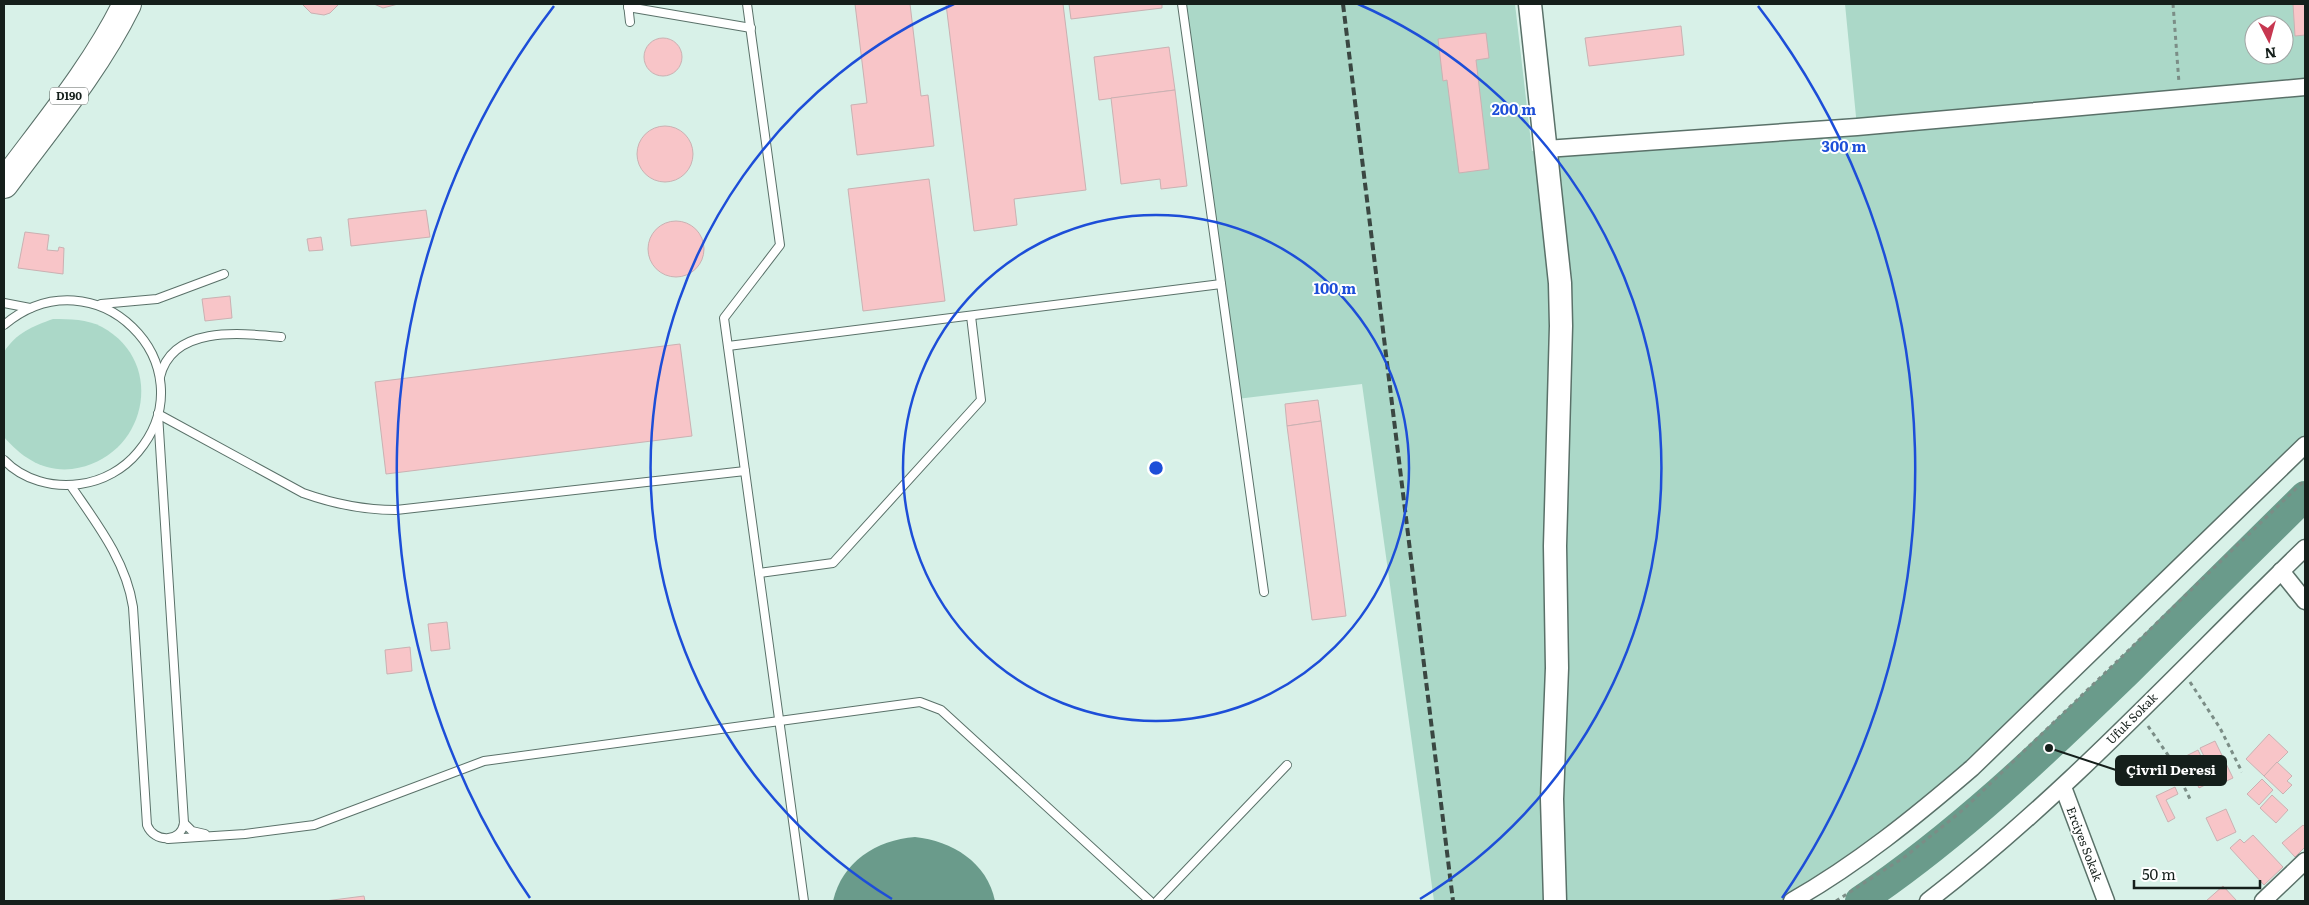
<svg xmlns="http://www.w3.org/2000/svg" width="2309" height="905" font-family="Literata,serif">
<rect width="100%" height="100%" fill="#d8f1e8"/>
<g fill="#abd8c8" fill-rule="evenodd">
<path d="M1182 4H1515L1532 151 1857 127 1845 4H2305V445L1972 768 1792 901H1434L1362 384 1237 399ZM2254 25H2284V55H2254Z"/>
<path d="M53 319C70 319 87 319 102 327 168 363 146 459 72 469 44 472 22 458 4 437V352C16 333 33 326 53 319Z"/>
</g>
<path fill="#6a9b8b" d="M915 837C952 841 987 862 995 901H833C842 862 876 840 915 837Z"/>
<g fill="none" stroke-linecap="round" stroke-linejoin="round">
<path stroke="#6a9b8b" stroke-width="30" d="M1860 901C1958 835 2042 754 2127 672 2186 613 2246 554 2305 496"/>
</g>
<g fill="#f8c5c8" stroke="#cab1b2">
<path d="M302 4H339L330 13 324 15 311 13Z"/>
<path d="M374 4H398L383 8Z"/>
<path d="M855 4H910L921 96 928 95 934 146 857 155 851 105 867 103Z"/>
<path d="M946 4H1063L1086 190 1014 199 1017 225 974 231Z"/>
<path d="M1069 4H1162V8L1071 19Z"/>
<path d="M2293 4H2305V35L2295 36Z"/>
<path d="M1681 26 1684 55 1589 66 1585 38Z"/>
<path d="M1486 33 1489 58 1476 60 1489 169 1459 173 1447 80 1443 81 1438 39Z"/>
<circle cx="663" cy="57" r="19"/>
<path d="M1169 47 1175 90 1099 100 1094 57Z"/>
<path d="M1175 90 1187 186 1161 189 1160 179 1121 184 1111 98Z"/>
<circle cx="665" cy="154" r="28"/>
<path d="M929 179 945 301 863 311 848 189Z"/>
<path d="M426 210 430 237 351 246 348 219Z"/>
<circle cx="676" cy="249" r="28"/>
<path d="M25 232 49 235 47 250 58 251 59 247 64 248 63 274 18 268Z"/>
<path d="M321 237 323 250 309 251 307 239Z"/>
<path d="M230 296 232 318 205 321 202 299Z"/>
<path d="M680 344 692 436 386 474 375 382Z"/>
<path d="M1318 400 1321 421 1287 426 1285 404Z"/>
<path d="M1321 421 1346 616 1312 620 1287 426Z"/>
<path d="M447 622 450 649 431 651 428 624Z"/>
<path d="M410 647 412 671 387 674 385 650Z"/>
<path d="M2269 734 2288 752 2264 776 2246 759Z"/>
<path d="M2215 741 2233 778 2218 785 2200 748Z"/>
<path d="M2198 750 2213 781 2199 788 2184 757Z"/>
<path d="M2277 762 2292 776 2287 781 2292 785 2283 794 2264 776Z"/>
<path d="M2262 779 2273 790 2259 805 2247 794Z"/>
<path d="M2175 787 2178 794 2166 800 2175 818 2168 822 2156 796Z"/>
<path d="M2272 795 2288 810 2276 823 2260 808Z"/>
<path d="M2226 809 2236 832 2217 841 2206 818Z"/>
<path d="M2303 825 2305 827V847L2295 857 2282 843Z"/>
<path d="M2253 835 2283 867 2264 885 2230 848 2240 839 2244 843Z"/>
<path d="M2223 886 2237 901H2206Z"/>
<path d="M364 896 365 901H325Z"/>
</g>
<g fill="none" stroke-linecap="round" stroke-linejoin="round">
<g stroke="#5a7169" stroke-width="10">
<g id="lane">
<path d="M628 4 630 22"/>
<path d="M747 4 780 245 724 318 804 901"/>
<path d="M1182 4 1264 592"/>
<path d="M628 7 751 28"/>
<path d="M4 303 30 308"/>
<path d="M101 304 157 299 224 274"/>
<path d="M4 325C95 249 211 365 138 452 124 469 103 481 80 484 53 488 23 480 4 460"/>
<path d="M728 346 1221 284"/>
<path d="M160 377C172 325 241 333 281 337"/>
<path d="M158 414 303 493C334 504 363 510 396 510L745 471"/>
<path d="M71 486C97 524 126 561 133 607L147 825C154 843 181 843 184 823L158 414"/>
<path d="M759 573 833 563 981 400 971 316"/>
<path d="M184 823 192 831 205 834"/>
<path d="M168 839 245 834 314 825 484 761 920 702 941 710 1150 901"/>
<path d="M1157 901 1287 765"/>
</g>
</g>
<g stroke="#5a7169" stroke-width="19">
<g id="street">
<path d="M1546 149 1857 127 2305 87"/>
<path d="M2281 571 2305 601"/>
<path d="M2063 787 2106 901"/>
<path d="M1792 901C1857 864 1915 817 1972 768L2305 445"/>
<path d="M1928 901C2065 796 2181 668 2305 548"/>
<path d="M2263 901 2305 861"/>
</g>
</g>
<g stroke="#5a7169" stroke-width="25">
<path id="secondary" d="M1530 4 1560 283 1561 326 1555 546 1557 668 1552 799 1555 901"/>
</g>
<g stroke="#5a7169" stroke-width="30">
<path id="highway" d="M4 184C47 126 95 69 127 4"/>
</g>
<g stroke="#7b8d86" stroke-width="3" stroke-dasharray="4 4" stroke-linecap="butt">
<path d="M2173 4 2179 83"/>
<path d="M2190 682 2220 728 2242 772"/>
<path d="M2148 726 2170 758 2191 801"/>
<path d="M1836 901 1906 856 1964 809 2305 480"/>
</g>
<use href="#lane" stroke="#fff" stroke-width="8"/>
<use href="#street" stroke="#fff" stroke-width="16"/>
<use href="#secondary" stroke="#fff" stroke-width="22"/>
<use href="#highway" stroke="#fff" stroke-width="28"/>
<path stroke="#3a4742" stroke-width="4" stroke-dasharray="8 4" stroke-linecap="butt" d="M1343 4 1453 901"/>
</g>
<g fill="none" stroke="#1d4ed8" stroke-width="2.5">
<circle cx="1156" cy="468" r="253"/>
<path d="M892 899A506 506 0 0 1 954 4M1358 4A506 506 0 0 1 1420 899"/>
<path d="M530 898A759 759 0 0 1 554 6M1758 6A759 759 0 0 1 1782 898"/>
</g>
<g text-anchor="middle" stroke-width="4" stroke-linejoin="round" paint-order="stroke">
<rect fill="#fff" stroke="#5b625f" stroke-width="1" x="50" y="87.5" width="38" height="17" rx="4"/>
<g font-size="11" font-weight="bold" fill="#151f1b">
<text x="69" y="100">D190</text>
</g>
<g font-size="12" fill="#151f1b" stroke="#fff">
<text transform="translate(2132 719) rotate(-45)" y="4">Ufuk Sokak</text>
<text transform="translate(2084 844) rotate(69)" y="4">Erciyes Sokak</text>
</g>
</g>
<circle cx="1156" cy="468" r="8" fill="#1d4ed8" stroke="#fff" stroke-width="2.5"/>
<g font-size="15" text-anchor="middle" font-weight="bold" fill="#1d4ed8" stroke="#fff" stroke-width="4" stroke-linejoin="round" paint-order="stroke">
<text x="1514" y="115">200 m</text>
<text x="1844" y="152">300 m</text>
<text x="1335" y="294">100 m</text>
</g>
<path fill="none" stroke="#151f1b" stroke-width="2" d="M2049 748L2116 770"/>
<circle fill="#151f1b" stroke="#fff" stroke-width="2" cx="2049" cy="748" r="5"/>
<rect fill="#151f1b" stroke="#151f1b" stroke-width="2" x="2116" y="756" width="110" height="29" rx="5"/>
<g font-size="14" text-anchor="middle" font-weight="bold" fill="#fff">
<text x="2171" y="775">Çivril Deresi</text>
</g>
<rect width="2309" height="905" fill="none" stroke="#151f1b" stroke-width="10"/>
<g transform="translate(2269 40) rotate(174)"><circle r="24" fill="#ffffff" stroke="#a1a5a4"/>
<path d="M0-4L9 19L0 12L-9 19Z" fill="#c73750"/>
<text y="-8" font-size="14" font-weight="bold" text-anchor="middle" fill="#151f1b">N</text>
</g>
<path d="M2134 880v8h126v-8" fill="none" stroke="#151f1b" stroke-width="2.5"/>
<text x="2142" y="880" font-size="15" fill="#151f1b" stroke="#ffffff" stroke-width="4" paint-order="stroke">50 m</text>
</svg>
